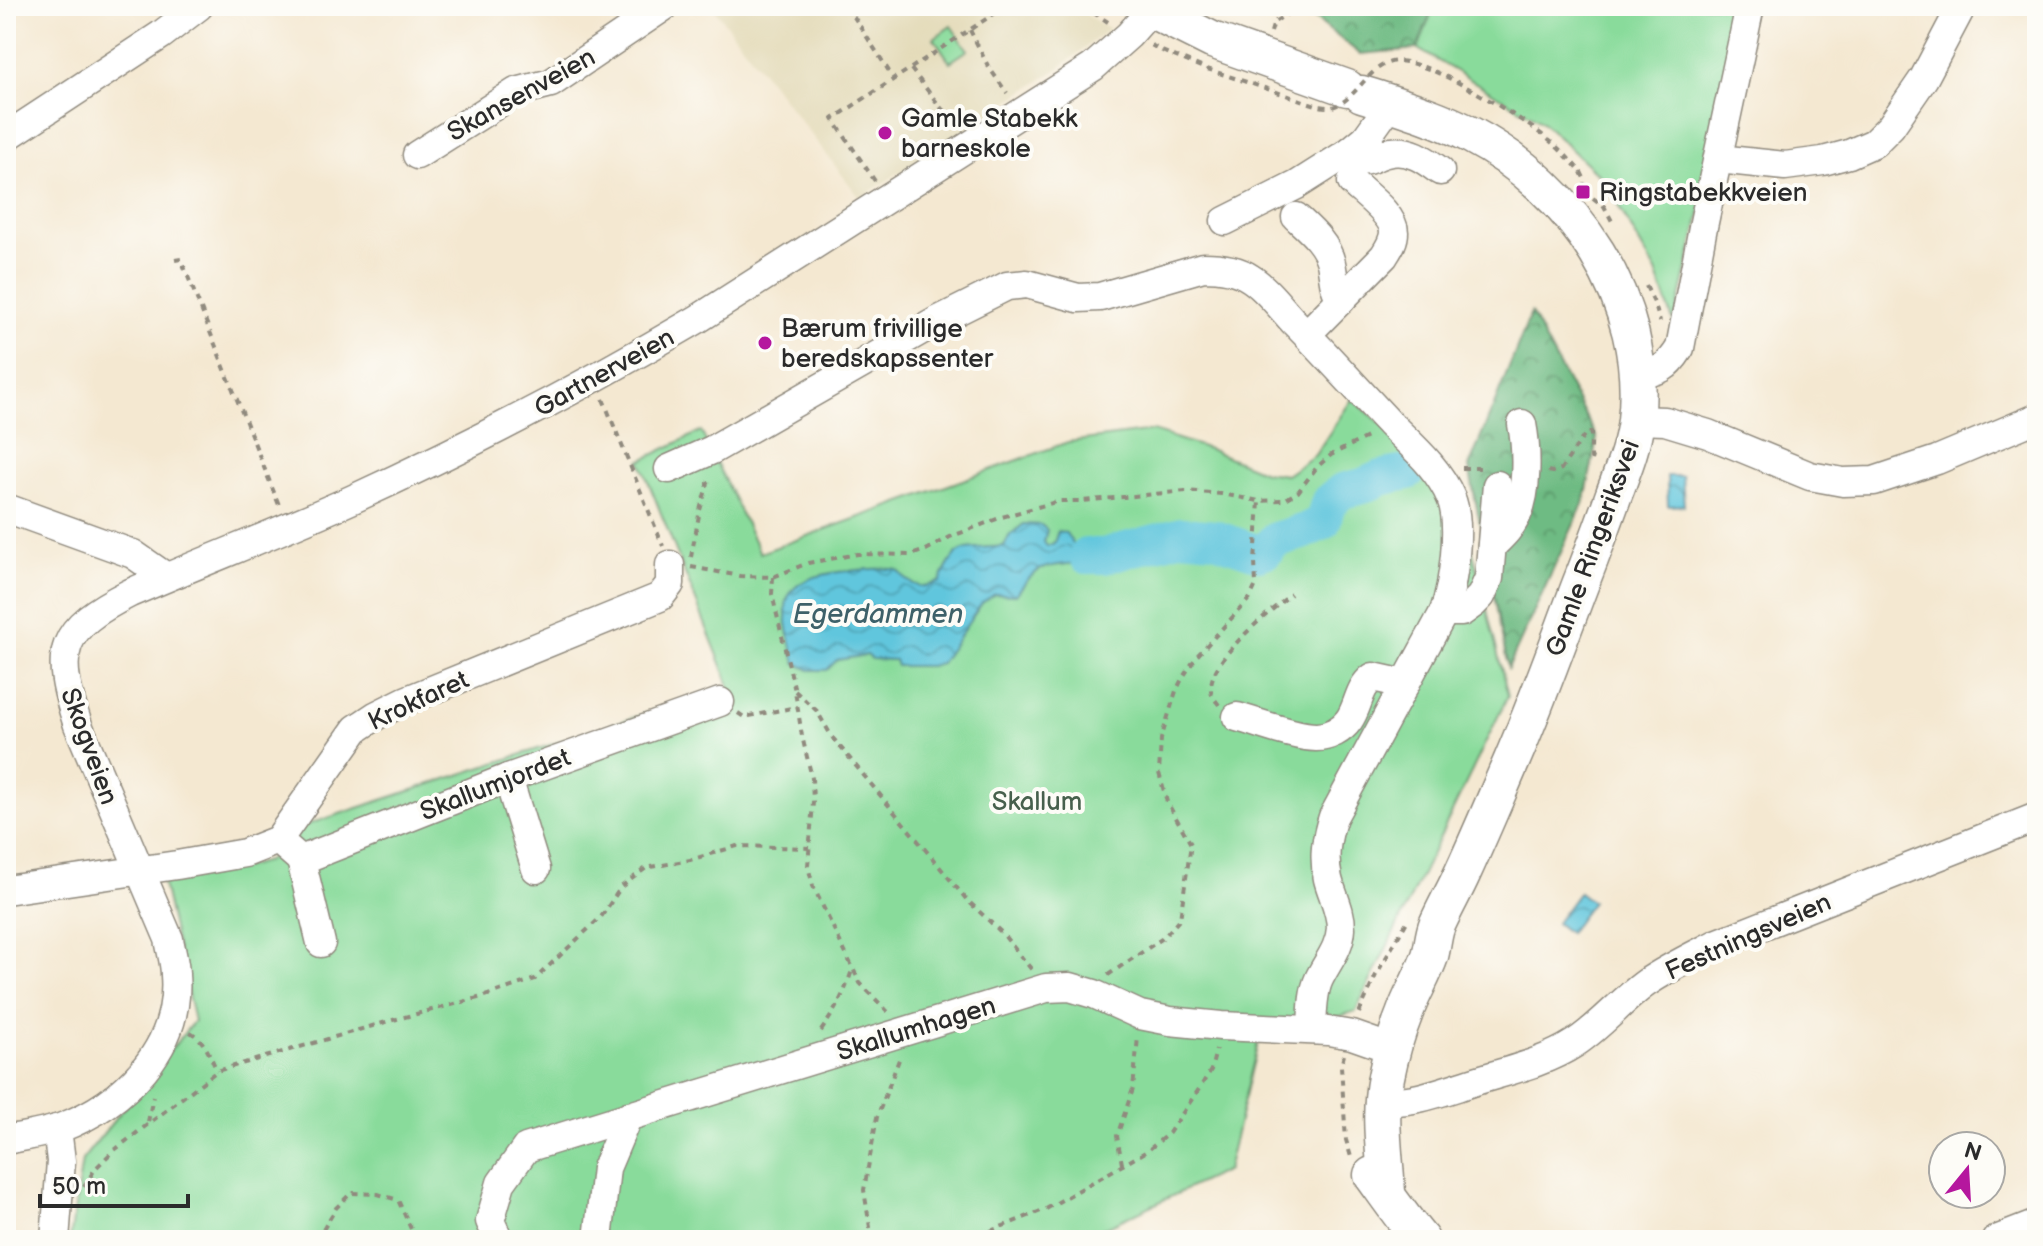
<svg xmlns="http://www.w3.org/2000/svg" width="2043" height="1246" font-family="'Balsamiq Sans',sans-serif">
<defs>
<pattern id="forest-crowns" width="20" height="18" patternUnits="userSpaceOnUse" patternTransform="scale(2)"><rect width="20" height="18" fill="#6ebb83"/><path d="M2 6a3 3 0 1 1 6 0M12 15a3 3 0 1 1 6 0" fill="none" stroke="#5b986b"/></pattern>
<pattern id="water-waves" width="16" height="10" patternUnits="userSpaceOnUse" patternTransform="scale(2)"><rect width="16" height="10" fill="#60c6dd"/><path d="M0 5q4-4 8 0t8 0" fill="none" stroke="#4fa1b3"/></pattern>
</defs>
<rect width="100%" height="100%" fill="#fdfcf7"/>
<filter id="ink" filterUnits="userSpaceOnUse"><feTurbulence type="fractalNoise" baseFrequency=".0125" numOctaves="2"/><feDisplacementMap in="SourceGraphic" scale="16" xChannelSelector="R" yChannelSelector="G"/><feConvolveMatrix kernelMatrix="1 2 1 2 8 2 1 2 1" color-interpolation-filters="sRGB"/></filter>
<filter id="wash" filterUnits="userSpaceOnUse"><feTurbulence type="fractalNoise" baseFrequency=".006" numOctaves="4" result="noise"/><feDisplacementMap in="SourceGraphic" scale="32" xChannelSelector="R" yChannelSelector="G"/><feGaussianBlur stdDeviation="1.8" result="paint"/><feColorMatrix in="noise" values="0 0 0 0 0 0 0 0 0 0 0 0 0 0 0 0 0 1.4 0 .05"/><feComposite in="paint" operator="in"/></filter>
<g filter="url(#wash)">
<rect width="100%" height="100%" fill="#f4e8d1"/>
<path fill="#e4dbba" d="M712 6H1073L1109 29 1058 69 860 198Z"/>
<g fill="url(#forest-crowns)" stroke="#4c7357" stroke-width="2">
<path d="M1299 6H1434L1417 49 1360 54Z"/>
<path d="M1531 313 1597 438 1585 500 1508 668 1469 467Z"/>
</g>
<g fill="#89db9b" stroke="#5a8363" stroke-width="2">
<path d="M1434 6H1750L1674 323 1656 272 1603 179 1541 121 1418 49Z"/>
<path d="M951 26 968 50 950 62 934 38Z"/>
<path d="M1352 399 1457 487 1508 696 1356 1011 1258 1043 1227 1170 1079 1240H70L82 1160 194 1021 160 871H230L267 861 306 825 730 686 640 461 701 431 760 553 1068 442 1153 431 1209 449 1264 472 1286 475 1315 455Z"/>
</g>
<g fill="url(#water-waves)" stroke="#467884" stroke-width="2">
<path d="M1667 476H1682L1684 505 1668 506Z"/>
<path d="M1024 524 1041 525 1047 530 1044 542 1047 546 1054 543 1058 531 1066 533 1074 546 1086 552 1087 561C1049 569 1041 558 1016 595L995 594 982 603 941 663 930 666H897L895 660 872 659 867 655 837 660 827 670H810L796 663C792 647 785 625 786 608 786 579 825 573 848 571 860 570 887 566 897 570 901 572 903 576 906 579 918 589 926 587 940 582 958 540 963 551 1004 546L1010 535Z"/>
<path d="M1579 892 1592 902 1569 933 1556 923Z"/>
</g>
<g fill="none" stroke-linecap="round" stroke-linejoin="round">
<path stroke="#60c6dd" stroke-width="36" d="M1087 556H1104L1182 535 1215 538 1259 553 1267 550 1275 540 1305 531 1323 522 1328 503 1342 491 1363 486 1381 478 1408 472"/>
</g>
</g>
<g filter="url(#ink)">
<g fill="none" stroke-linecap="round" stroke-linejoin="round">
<g stroke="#908a7e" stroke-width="31">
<g id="minor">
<path d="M6 137 161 35 199 6"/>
<path d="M1349 152C1368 170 1371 154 1391 152 1411 149 1425 160 1440 171"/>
<path d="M417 155 516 92 551 83 665 6"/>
<path d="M1718 159 1785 166 1823 161 1849 154 1874 143 1891 126 1924 78 1962 6"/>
<path d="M1296 217C1310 230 1326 243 1331 263 1334 276 1333 288 1341 300"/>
<path d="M1225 221 1297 185 1349 152 1366 138 1391 103"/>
<path d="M1307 334 1384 256C1389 248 1394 241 1394 232 1394 215 1364 194 1352 182"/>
<path d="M1636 375C1660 371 1667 369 1680 348L1703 227 1750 6"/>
<path d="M1636 420 1665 421 1708 434 1810 476 1843 482 1874 481 1937 460 2037 418"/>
<path d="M669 469 712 450 939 320 1007 286 1027 284 1078 298 1100 297 1203 267C1218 267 1237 269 1250 278 1265 287 1281 308 1293 321 1326 354 1357 389 1389 423 1412 446 1438 467 1451 498 1462 524 1453 586 1444 612L1333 817C1326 838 1323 857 1328 879 1332 895 1341 910 1341 928 1340 948 1327 962 1319 979 1312 994 1313 1014 1312 1029"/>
<path d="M6 508 133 554 166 577"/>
<path d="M1492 546C1501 537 1510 529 1516 517 1528 492 1527 450 1522 424"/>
<path d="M1444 612H1462L1473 604 1481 596 1489 578 1497 485"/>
<path d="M1237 717C1259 723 1295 737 1316 737 1329 737 1342 730 1349 720 1359 706 1358 688 1373 677L1405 684"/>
<path d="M508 778 536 869"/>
<path d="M278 840 301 860 508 778 720 702"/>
<path d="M301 860 321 943"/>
<path d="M6 890 177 865 245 853 278 840 356 729 377 715 405 701 660 597 670 584V565"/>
<path d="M1382 1101C1411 1103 1438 1093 1466 1084 1502 1072 1543 1064 1575 1043 1601 1026 1621 1001 1646 983 1668 968 1693 956 1716 944L2037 817"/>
<path d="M6 1140C24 1136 43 1134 60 1128 124 1104 181 1048 175 975 175 963 171 951 169 939L78 725C53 650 59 629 130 593 204 561 280 532 353 499 471 445 586 385 698 319L1093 67 1129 35 1152 9"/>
<path d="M55 1240 61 1161 57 1129"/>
<path d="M499 1240 490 1221 501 1183 526 1148 1046 988 1070 987 1094 994 1140 1015 1170 1021 1221 1026 1328 1031 1352 1035 1392 1049"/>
<path d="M598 1240 606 1168 628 1116"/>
<path d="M1996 1240 2037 1224"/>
</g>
</g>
<g stroke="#908a7e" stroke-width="39">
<g id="major">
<path d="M1144 6 1212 40 1347 88"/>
<path d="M1362 94C1399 106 1437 117 1471 135 1573 188 1650 301 1636 420 1633 446 1623 470 1614 494 1603 525 1592 555 1580 585 1558 643 1537 702 1512 760 1496 797 1480 835 1463 872 1455 890 1445 907 1437 925 1433 935 1433 946 1430 956 1423 976 1411 995 1404 1015 1396 1035 1390 1056 1386 1077 1378 1117 1385 1154 1387 1193"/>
<path d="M1372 1175C1388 1197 1403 1219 1421 1240"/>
</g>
</g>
<g stroke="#908a7e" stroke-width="4" stroke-dasharray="6 6" stroke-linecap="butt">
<path d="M847 6 894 79"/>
<path d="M1001 6 1009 13 1034 6"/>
<path d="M1053 6 1058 8H1086"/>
<path d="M1083 6 1108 22"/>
<path d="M970 30 988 66 1007 93"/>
<path d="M1271 32 1274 22 1301 6"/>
<path d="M1151 45 1162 51"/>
<path d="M911 69 942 109 962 126"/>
<path d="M1581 172 1586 182 1582 189"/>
<path d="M875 181 833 119 1006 6"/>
<path d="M1593 198 1604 206 1614 225"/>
<path d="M175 260 181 259 279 505"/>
<path d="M1646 286 1655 305 1660 322"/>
<path d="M603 399 663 546"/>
<path d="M1462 468H1481"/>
<path d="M1548 471 1552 472 1561 469 1586 433H1591V458L1599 460"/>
<path d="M691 557 700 510 710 476"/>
<path d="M691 567 740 576 773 577 808 563 858 554 911 555 926 550 950 537 1002 517 1059 501H1082L1186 491 1222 494 1259 501 1284 500 1298 492 1317 467 1331 455 1371 435"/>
<path d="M773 577 772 594 795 691 802 736 812 778 813 802 808 866 813 886 860 983 890 1014"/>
<path d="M795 691 817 711 832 737 967 900 1002 933 1032 970"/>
<path d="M1219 705C1217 702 1214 699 1212 695 1201 664 1271 611 1291 594"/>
<path d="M738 713 744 717 797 707"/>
<path d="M1108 975 1163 938 1180 919 1191 844 1167 802 1159 773 1161 739 1176 691 1183 677 1197 656 1250 598 1256 585 1255 562 1259 501"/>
<path d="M1359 1013 1376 975 1409 918"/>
<path d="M821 1031C835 1011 845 993 852 970"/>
<path d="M190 1032C205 1040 210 1056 217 1071"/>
<path d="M1344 1055 1341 1066 1346 1140 1351 1157"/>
<path d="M148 1122 153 1096"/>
<path d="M1122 1164 1117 1136 1133 1089 1138 1037"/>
<path d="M84 1187 95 1169 112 1152 217 1071 393 1020 482 997 535 979 601 917 621 887 646 868 690 860 737 846 809 848"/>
<path d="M317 1240 336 1208 351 1193 378 1194 398 1200 416 1240"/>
<path d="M872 1240 864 1190 877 1117 900 1057"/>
<path d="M968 1240 1046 1209 1147 1151 1169 1133 1199 1089 1211 1070 1216 1050"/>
</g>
<use href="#minor" stroke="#fff" stroke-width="28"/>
<use href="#major" stroke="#fff" stroke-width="36"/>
<path stroke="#908a7e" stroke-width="4" stroke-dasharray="6 6" stroke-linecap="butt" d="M1162 51 1201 67 1319 106C1323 107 1328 107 1332 107 1354 102 1367 68 1391 62 1421 53 1525 120 1550 141 1561 150 1571 161 1581 172"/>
</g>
</g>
<g fill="#b5179e" stroke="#fdfcf7" stroke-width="3">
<circle cx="885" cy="133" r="8"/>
<rect x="1575" y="184" width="16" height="16" rx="4"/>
<circle cx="765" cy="343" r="8"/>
</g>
<g text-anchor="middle" stroke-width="8" stroke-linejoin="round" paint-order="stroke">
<g font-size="26" fill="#2b2b2b" stroke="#fdfcf7">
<text transform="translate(521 94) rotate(-29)" y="9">Skansenveien</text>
<text transform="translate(604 372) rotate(-29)" y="9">Gartnerveien</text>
<text transform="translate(1592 548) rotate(-70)" y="9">Gamle Ringeriksvei</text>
<text transform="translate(418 700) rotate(-25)" y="9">Krokfaret</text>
<text transform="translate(90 746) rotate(70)" y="9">Skogveien</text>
<text transform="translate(495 784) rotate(-21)" y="9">Skallumjordet</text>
<text transform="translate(1748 936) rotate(-24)" y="9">Festningsveien</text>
<text transform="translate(916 1028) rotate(-17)" y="9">Skallumhagen</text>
</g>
<g font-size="26" fill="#2b2b2b" stroke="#fdfcf7" text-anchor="start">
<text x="901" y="127">Gamle Stabekk<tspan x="901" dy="30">barneskole</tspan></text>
<text x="1599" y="201">Ringstabekkveien</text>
<text x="781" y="337">Bærum frivillige<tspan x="781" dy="30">beredskapssenter</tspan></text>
</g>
<g font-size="26" fill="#47604d" stroke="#fdfcf7">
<text x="1037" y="810">Skallum</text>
</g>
<g font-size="28" font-style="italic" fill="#3e6169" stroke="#fdfcf7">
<text x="878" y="623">Egerdammen</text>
</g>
</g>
<rect width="2043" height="1246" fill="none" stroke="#fdfcf7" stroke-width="32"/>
<g transform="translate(1967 1170) rotate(18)"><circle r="38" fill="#fdfcf7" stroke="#a9a8a5" stroke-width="2"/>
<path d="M0-6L14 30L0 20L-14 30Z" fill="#b5179e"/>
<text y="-12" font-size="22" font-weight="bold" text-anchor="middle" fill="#2b2b2b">N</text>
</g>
<path d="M40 1194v12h148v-12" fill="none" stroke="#2b2b2b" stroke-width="4"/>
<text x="52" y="1194" font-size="24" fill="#2b2b2b" stroke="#fdfcf7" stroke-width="6" paint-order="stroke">50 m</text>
</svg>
